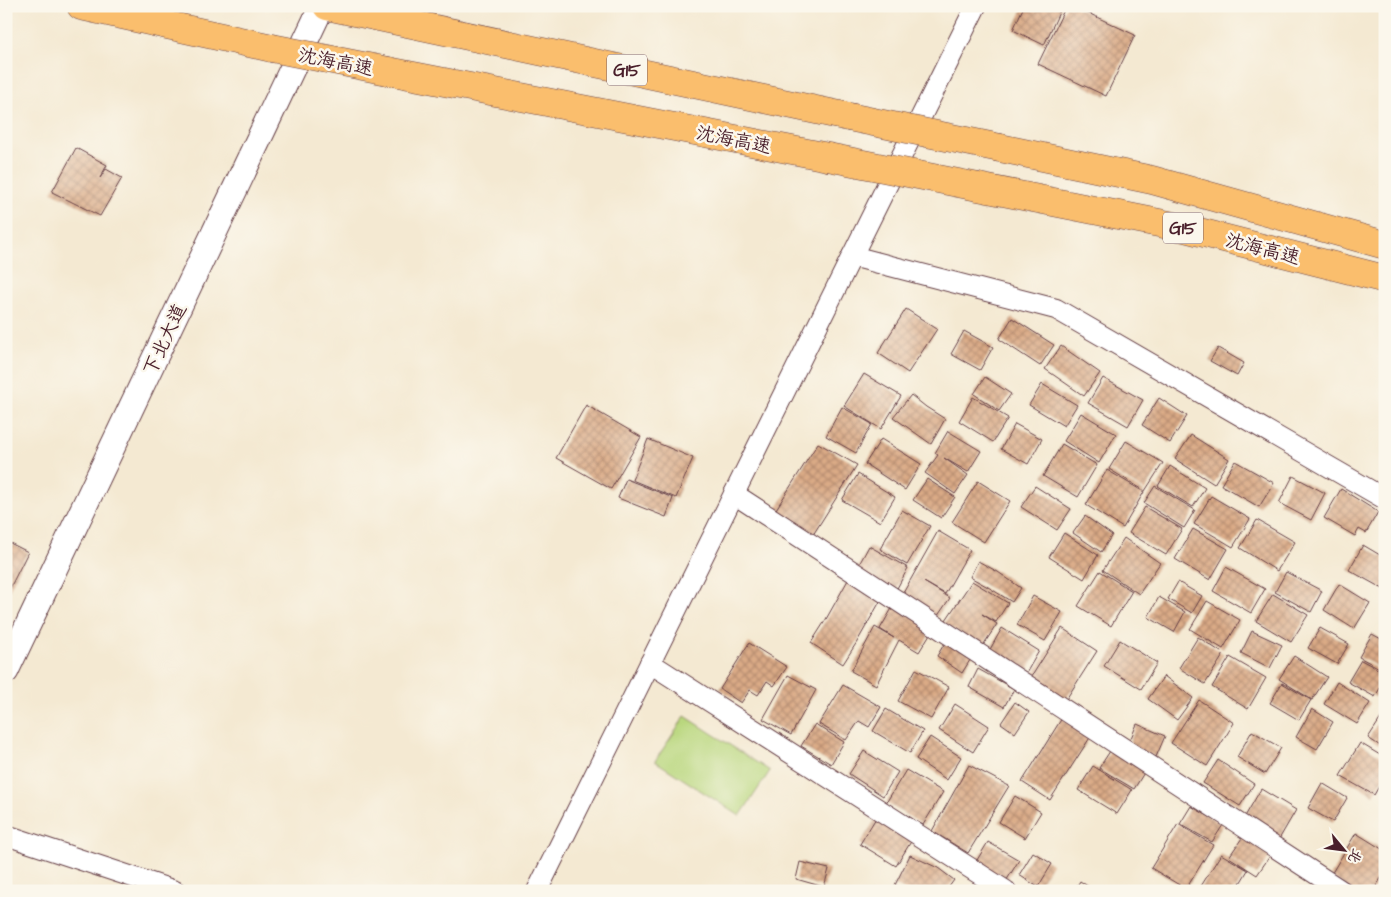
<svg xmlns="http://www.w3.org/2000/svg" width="1391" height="897" font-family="'Architects Daughter','LXGW WenKai TC',sans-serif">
<defs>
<pattern id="building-cross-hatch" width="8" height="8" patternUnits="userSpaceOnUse" patternTransform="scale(1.25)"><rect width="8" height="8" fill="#daaa86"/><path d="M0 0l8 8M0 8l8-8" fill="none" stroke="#b38a6e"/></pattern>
</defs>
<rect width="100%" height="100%" fill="#fbf7ec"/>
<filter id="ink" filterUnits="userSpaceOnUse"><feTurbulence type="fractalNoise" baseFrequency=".02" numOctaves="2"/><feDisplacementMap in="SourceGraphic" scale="10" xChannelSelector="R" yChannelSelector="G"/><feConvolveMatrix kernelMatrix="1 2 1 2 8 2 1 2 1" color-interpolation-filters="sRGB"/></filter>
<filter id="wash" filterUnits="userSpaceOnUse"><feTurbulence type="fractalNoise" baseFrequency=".0096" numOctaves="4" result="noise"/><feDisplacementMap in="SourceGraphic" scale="20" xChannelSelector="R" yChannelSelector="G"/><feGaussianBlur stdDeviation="1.12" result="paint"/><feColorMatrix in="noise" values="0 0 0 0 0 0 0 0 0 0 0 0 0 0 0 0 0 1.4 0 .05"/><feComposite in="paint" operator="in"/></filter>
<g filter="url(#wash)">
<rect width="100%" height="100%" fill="#f4e9d2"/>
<path fill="#b9d77e" stroke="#827b54" d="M685 716 770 771 740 816 655 761Z"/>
<g id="blocks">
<g fill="url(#building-cross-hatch)">
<path d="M1024 6H1062L1044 45 1013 30Z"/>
<path d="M1066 6H1073L1135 35 1106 96 1038 64Z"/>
<path d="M76 148 107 165 100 178 106 169 122 178 100 216 52 192Z"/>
<path d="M906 309 937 329 908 373 878 353Z"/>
<path d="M1012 318 1054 345 1040 366 999 339Z"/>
<path d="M964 331 993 347 980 370 951 354Z"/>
<path d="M1061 346 1100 373 1084 396 1045 369Z"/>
<path d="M1218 348 1244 363 1237 376 1210 361Z"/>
<path d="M864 374 901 396 881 429 844 406Z"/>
<path d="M985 377 1011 394 999 411 974 394Z"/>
<path d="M1103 378 1143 400 1128 426 1088 403Z"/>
<path d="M1042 384 1077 405 1064 426 1029 405Z"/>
<path d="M911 395 926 407 945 419 931 444 893 417Z"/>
<path d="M973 397 1008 418 993 442 959 421Z"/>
<path d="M1159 398 1187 416 1170 443 1142 425Z"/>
<path d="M586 405 641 437 611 489 556 458Z"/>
<path d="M842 407 872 424 856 453 826 436Z"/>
<path d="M1081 413 1116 434 1099 463 1064 441Z"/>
<path d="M1015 424 1042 439 1028 464 1001 449Z"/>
<path d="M948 431 981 451 968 472 944 458 968 475 955 494 925 473 938 455 935 453Z"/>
<path d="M1191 435 1229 459 1214 484 1175 459Z"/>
<path d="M648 439 693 458 676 498 632 480Z"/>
<path d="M881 439 921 464 905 490 865 464Z"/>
<path d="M1126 441 1163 463 1145 491 1109 469Z"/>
<path d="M818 443 857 465 811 538 773 514Z"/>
<path d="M1062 444 1097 465 1078 497 1043 476Z"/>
<path d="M1235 461 1274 483 1259 507 1221 485Z"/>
<path d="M1170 466 1205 488 1193 507 1158 486Z"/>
<path d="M1107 470 1144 492 1123 528 1086 505Z"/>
<path d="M858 474 895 497 880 522 842 500Z"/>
<path d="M1293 476 1325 493 1311 520 1279 503Z"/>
<path d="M626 479 673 498 666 517 618 498Z"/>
<path d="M927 479 955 497 941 518 913 500Z"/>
<path d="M978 481 1010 501 984 542 952 522Z"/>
<path d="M1035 486 1071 509 1057 530 1021 507Z"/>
<path d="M1155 486 1195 510 1184 528 1144 503Z"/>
<path d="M1341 489 1378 512 1366 533 1359 529 1355 536 1324 518Z"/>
<path d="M1211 496 1250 519 1233 547 1194 524Z"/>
<path d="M1145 507 1182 529 1166 555 1129 533Z"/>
<path d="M902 510 930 526 907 565 880 549Z"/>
<path d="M1085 516 1112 535 1101 552 1073 533Z"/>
<path d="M1257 520 1295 542 1277 571 1240 548Z"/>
<path d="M1193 529 1228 549 1210 580 1175 559Z"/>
<path d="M938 531 970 550 945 594 924 582 950 598 937 617 902 595Z"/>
<path d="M1064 533 1098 555 1084 579 1049 557Z"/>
<path d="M1124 538 1160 563 1139 594 1103 570Z"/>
<path d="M6 541 28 552 6 596Z"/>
<path d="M1363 545 1385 558V590L1349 570Z"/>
<path d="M869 546 908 568 895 592 856 570Z"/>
<path d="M978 561 998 572 1021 588 1012 602 988 587 970 577Z"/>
<path d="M1226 567 1265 589 1251 613 1213 591Z"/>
<path d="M1100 571 1132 591 1111 626 1078 606Z"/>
<path d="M1286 572 1322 591 1311 612 1275 592Z"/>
<path d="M848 580 882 598 857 642 843 664 811 643 825 621Z"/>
<path d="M972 581 1008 603 996 622 982 614 997 624 982 647 944 623Z"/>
<path d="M1178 582 1202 596 1192 613 1168 599Z"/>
<path d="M1339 584 1370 603 1354 629 1324 610Z"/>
<path d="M1273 594 1308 615 1291 642 1256 621Z"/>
<path d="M1033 596 1062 612 1045 641 1017 625Z"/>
<path d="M1159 597 1185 612 1174 632 1148 617Z"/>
<path d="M1207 601 1240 620 1223 649 1190 629Z"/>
<path d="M894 605 933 629 919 652 899 640 876 685 851 671 875 627 894 638 880 629Z"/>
<path d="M1002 628 1039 651 1025 675 988 653Z"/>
<path d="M1062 628 1097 651 1065 701 1030 679Z"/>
<path d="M1320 628 1349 644 1337 664 1308 648Z"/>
<path d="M1252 631 1282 645 1270 668 1241 653Z"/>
<path d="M1372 634 1385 641V671L1359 657Z"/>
<path d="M949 636 975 652 962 673 937 656Z"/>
<path d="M1198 637 1224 654 1205 684 1179 668Z"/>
<path d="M1120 640 1157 663 1141 689 1104 666Z"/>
<path d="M749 643 787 667 774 686 767 681 758 695 750 690 741 703 720 689Z"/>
<path d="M1294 656 1327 677 1312 700 1279 679Z"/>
<path d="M1230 657 1266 678 1248 709 1212 687Z"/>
<path d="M1361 660 1385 673V679L1375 697 1348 682Z"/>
<path d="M916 669 949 687 931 719 898 701Z"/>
<path d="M978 669 1014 689 1004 707 969 687Z"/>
<path d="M788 675 816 690 791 735 763 719Z"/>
<path d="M1164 676 1193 698 1177 720 1148 699Z"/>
<path d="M1337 682 1370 703 1357 724 1324 704Z"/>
<path d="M1282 683 1311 700 1299 720 1270 703Z"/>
<path d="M843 685 881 707 869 727 859 721 846 740 819 724Z"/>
<path d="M1199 700 1234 723 1207 766 1171 743Z"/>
<path d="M1015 702 1029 712 1015 733 1001 723Z"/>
<path d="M955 704 989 726 973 752 939 730Z"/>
<path d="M886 709 923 731 910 753 873 731Z"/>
<path d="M1312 709 1333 722 1317 749 1296 737Z"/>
<path d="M1383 715 1385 716V749L1368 738Z"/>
<path d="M1062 718 1091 736 1050 800 1022 782Z"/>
<path d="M815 724 844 742 831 764 801 746Z"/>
<path d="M1137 724 1165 736 1156 757 1128 745Z"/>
<path d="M1252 731 1281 748 1265 774 1237 757Z"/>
<path d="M930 737 961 757 947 780 916 759Z"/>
<path d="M1116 742 1150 763 1134 789 1099 768Z"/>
<path d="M1360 743 1385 758V776L1374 795 1340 776Z"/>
<path d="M864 751 898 772 883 796 849 774Z"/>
<path d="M1218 760 1254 784 1240 806 1203 783Z"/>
<path d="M969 765 1009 786 968 853 932 831Z"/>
<path d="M1093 766 1132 790 1117 814 1078 790Z"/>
<path d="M906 770 943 792 923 825 886 803Z"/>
<path d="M1322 783 1347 798 1333 822 1308 808Z"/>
<path d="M1261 789 1296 810 1278 841 1243 820Z"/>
<path d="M1015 796 1041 812 1025 838 999 822Z"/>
<path d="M1191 806 1223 825 1212 842 1180 824Z"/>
<path d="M879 813 915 835 896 866 860 844Z"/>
<path d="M1178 824 1213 845 1186 889 1151 868Z"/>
<path d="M1356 833 1385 851V872L1373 891H1353L1330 876Z"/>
<path d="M1244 835 1272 853 1257 875 1229 857Z"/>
<path d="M988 842 1019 860 1005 883 974 865Z"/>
<path d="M1033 852 1052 864 1038 887 1019 875Z"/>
<path d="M1221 854 1248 870 1236 890 1230 887 1236 891H1198Z"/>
<path d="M910 855 938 868 954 880 946 891H906L895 885Z"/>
<path d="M800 862 829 869 824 887 796 879Z"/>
<path d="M1080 881 1095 891H1074Z"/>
</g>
</g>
</g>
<g filter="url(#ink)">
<use href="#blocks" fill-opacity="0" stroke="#643d44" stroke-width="1"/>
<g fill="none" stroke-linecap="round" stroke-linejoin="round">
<g stroke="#643d44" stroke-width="22">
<g id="minor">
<path d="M852 256 1056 309 1385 499"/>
<path d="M734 494 1342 891"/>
<path d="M650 663 1006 891"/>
<path d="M6 835 175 891"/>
<path d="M537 891 976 6"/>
</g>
</g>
<g stroke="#643d44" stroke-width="27">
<path id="tertiary" d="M6 671 322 6"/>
</g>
<g stroke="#643d44" stroke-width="29">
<g id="motorway">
<path d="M81 6 272 48"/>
<path d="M327 6 849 117"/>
<path d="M388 71 828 157"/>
<path d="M1000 148 1152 180 1385 245"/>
<path d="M978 187 1184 228 1385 279"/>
</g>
</g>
<use href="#minor" stroke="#fff" stroke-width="20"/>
<use href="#tertiary" stroke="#fff" stroke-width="25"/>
<use href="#motorway" stroke="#fabe6d" stroke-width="28"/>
<g stroke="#643d44" stroke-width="29" stroke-linecap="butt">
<g id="motorway-bridge">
<path d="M272 48 388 71"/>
<path d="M849 117 1000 148"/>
<path d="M828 157 978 187"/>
</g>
</g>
<use href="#motorway-bridge" stroke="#fabe6d" stroke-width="28"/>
</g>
</g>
<g text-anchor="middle" stroke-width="5" stroke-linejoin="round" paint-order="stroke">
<g fill="#fbf7ec" stroke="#7f6065" stroke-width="1">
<rect x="607" y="54.5" width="40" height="31" rx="4"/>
<rect x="1163" y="212.5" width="40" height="31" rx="4"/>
</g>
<g font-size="18" font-weight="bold" fill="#4a1f2b">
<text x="627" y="76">G15</text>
<text x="1183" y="234">G15</text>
</g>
<g font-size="19" fill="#4a1f2b" stroke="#fbf7ec">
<text transform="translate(336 61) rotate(11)" y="7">沈海高速</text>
<text transform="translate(734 139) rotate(11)" y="7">沈海高速</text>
<text transform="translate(1263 248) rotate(14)" y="7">沈海高速</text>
<text transform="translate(164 339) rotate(-65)" y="7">下北大道</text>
</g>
</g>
<rect width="1391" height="897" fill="none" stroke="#fbf7ec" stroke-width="25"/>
<g transform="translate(1344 850) rotate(119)" stroke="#fbf7ec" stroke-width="4" paint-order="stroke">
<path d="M0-4L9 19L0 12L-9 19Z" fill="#4a1f2b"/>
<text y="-8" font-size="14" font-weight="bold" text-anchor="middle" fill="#4a1f2b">北</text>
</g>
</svg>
